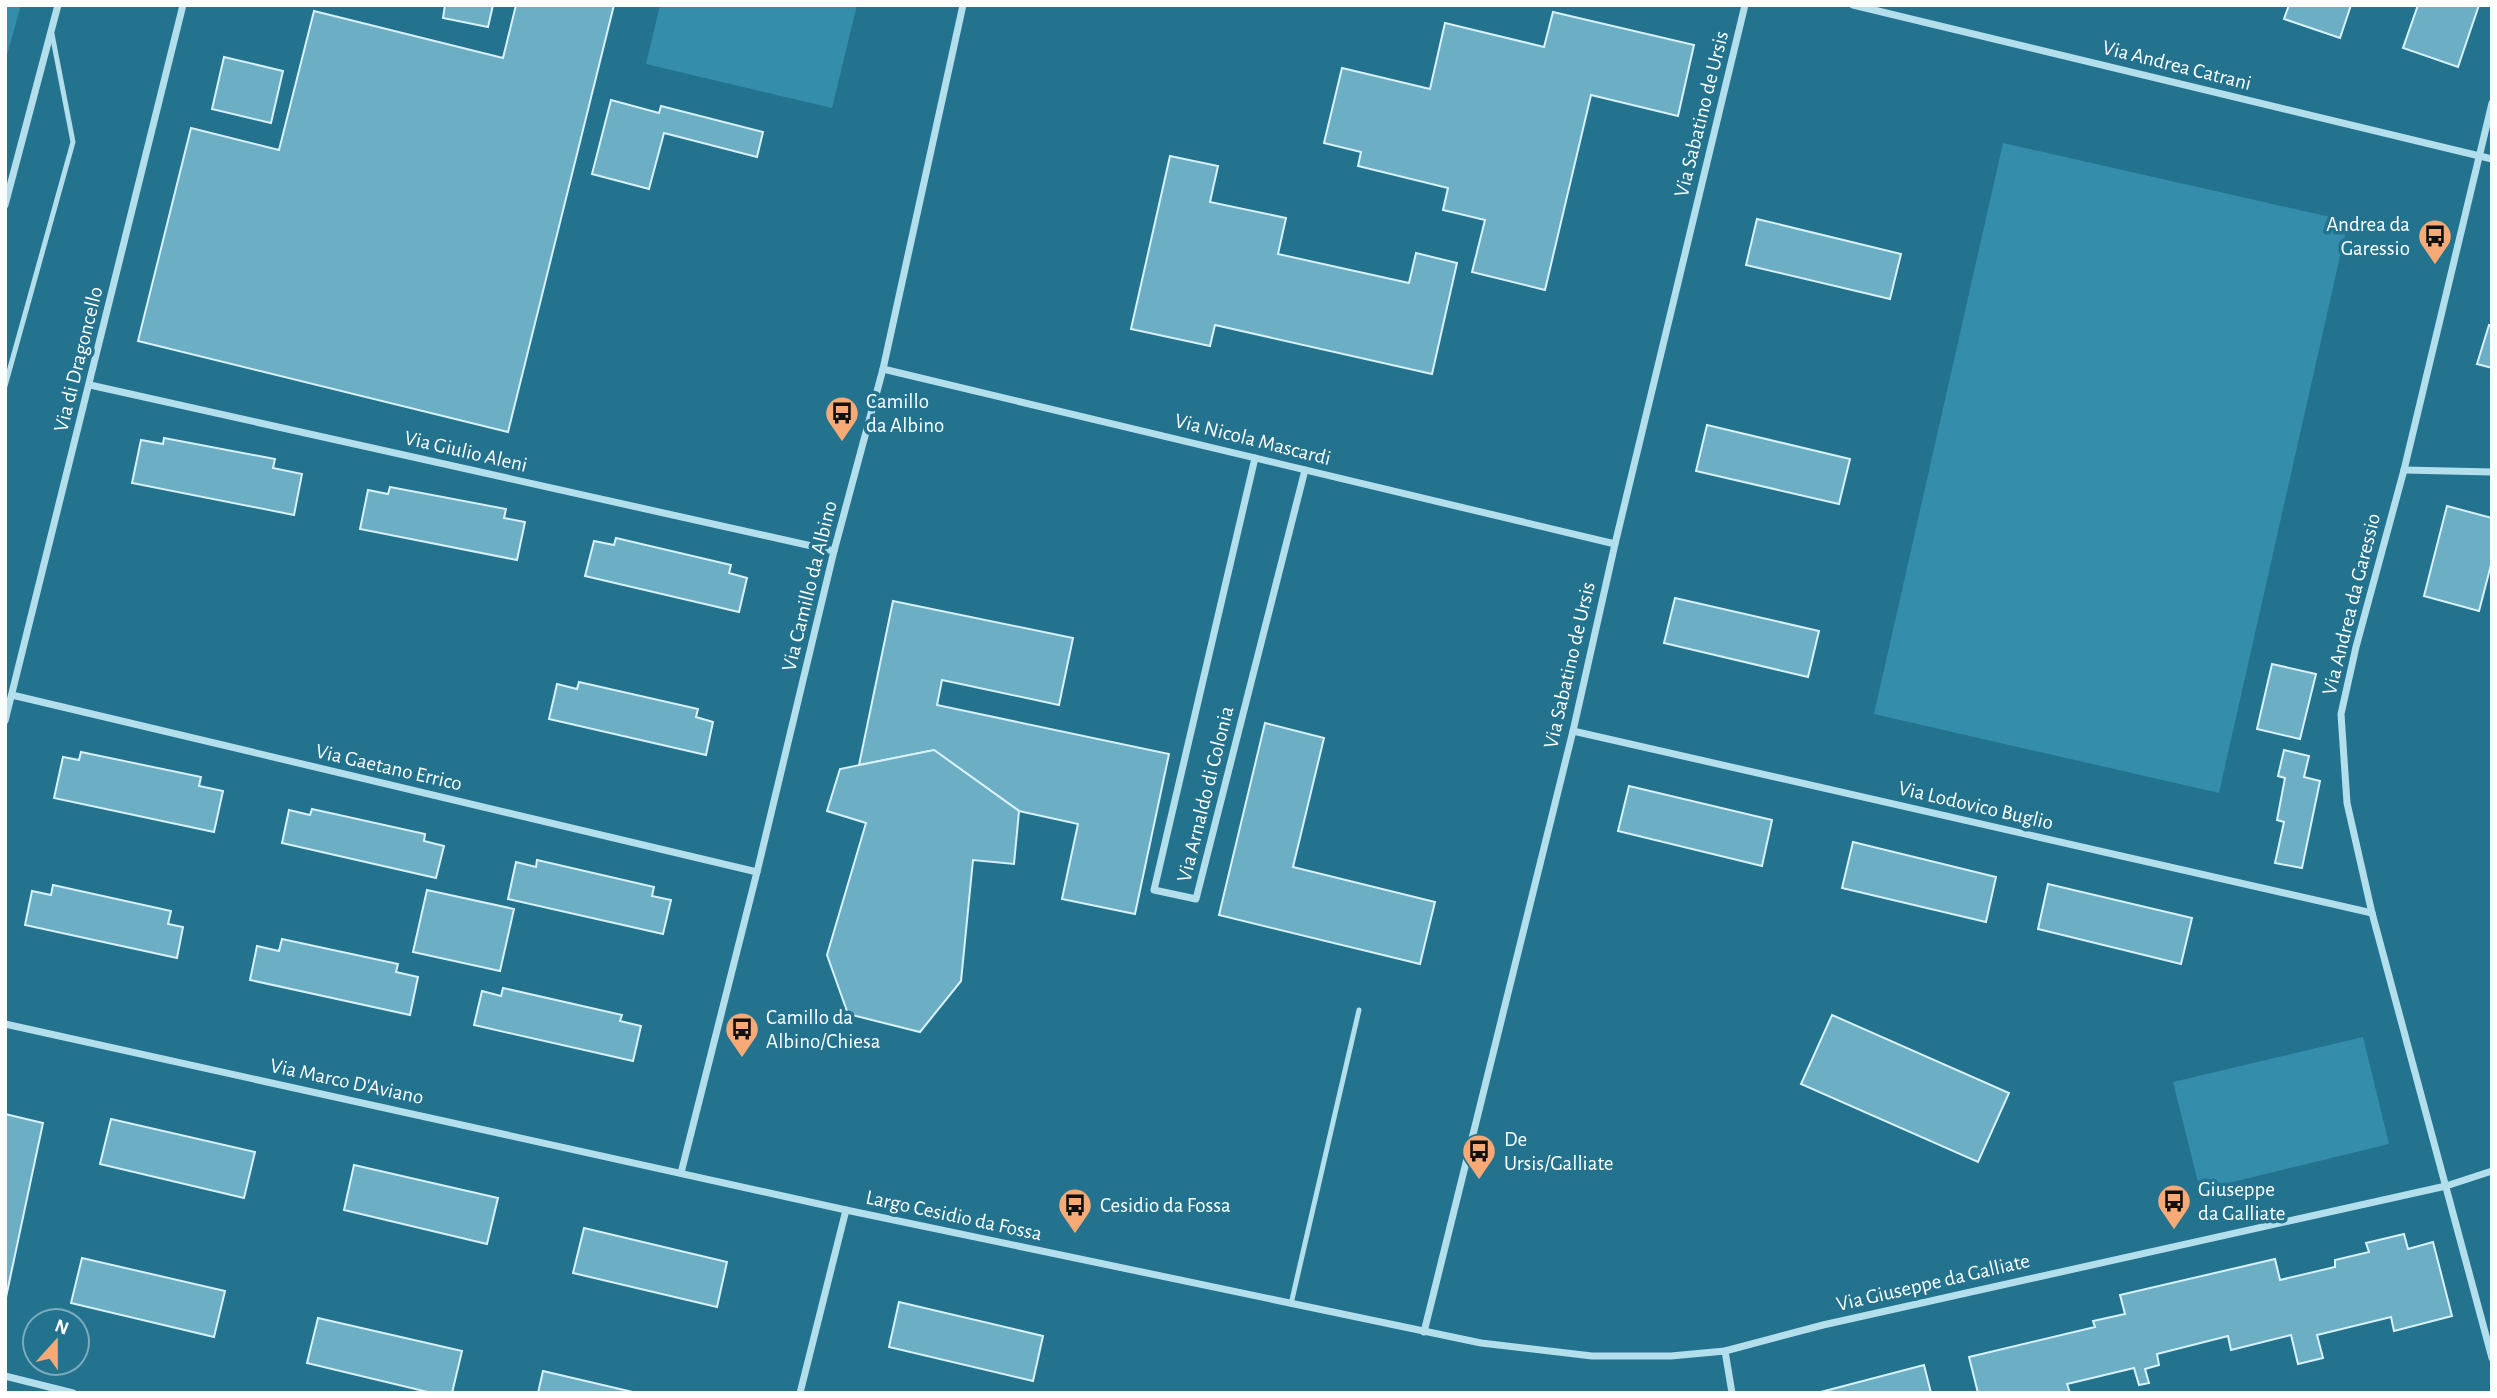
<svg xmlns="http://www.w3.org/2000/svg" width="2497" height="1398" font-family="'Alegreya Sans',sans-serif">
<rect width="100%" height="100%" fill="#23738f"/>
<g fill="#348daa">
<path d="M5 5H21L5 62Z"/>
<path d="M660 5H857L832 108 646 64Z"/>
<path d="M2003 143 2348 221 2219 793 1874 714Z"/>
<path d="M2363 1037 2389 1144 2200 1190 2173 1082Z"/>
</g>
<g fill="#6caec3" stroke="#d8f1f9" stroke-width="2">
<path d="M445 5H493L488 27 443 18Z"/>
<path d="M516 5H614L508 432 138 341 191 128 279 150 314 11 503 58Z"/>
<path d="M2289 5H2351L2340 38 2284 19Z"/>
<path d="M2418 5H2479L2458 67 2403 48Z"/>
<path d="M1553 12 1694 45 1678 116 1591 95 1545 290 1472 272 1485 220 1443 210 1448 188 1358 166 1361 152 1324 143 1342 68 1430 89 1445 23 1544 47Z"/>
<path d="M224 57 283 71 271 123 212 109Z"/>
<path d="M611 100 659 113 661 106 763 132 757 157 664 133 649 189 592 174Z"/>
<path d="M1170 156 1218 166 1210 202 1286 218 1278 254 1409 283 1416 253 1457 263 1432 374 1215 325 1210 346 1131 329Z"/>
<path d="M1757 219 1901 254 1890 299 1746 265Z"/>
<path d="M2489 325 2492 326V368L2477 364Z"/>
<path d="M1707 425 1850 459 1839 504 1696 471Z"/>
<path d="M164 438 275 459 273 468 302 474 294 515 132 483 141 440 163 444Z"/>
<path d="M390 487 506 509 504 518 525 522 517 560 360 529 368 490 388 494Z"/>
<path d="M2447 506 2492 518V561L2479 611 2424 596Z"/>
<path d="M616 538 731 565 729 573 747 578 739 612 585 576 594 541 614 545Z"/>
<path d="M1675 598 1819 631 1808 677 1664 643Z"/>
<path d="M893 601 1073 638 1059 705 942 680 937 705 1169 754 1135 914 1062 899 1078 824 1019 811 934 750 859 765Z"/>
<path d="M2272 664 2316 674 2300 739 2257 729Z"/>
<path d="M579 682 698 709 696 717 713 722 706 755 549 719 557 684 577 689Z"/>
<path d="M1265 723 1324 738 1293 867 1435 902 1420 964 1219 915Z"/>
<path d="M934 750 1019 811 1014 864 973 860 961 981 920 1032 848 1014 827 955 866 823 827 811 840 769Z"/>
<path d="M2284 750 2309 756 2304 777 2320 781 2302 868 2275 863 2284 822 2277 820 2285 778 2278 776Z"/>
<path d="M81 752 201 777 199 786 223 791 214 832 54 798 63 757 79 760Z"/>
<path d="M1629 786 1772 820 1762 866 1618 831Z"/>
<path d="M312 809 425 834 424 841 444 846 436 878 282 843 289 810 310 815Z"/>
<path d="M1853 842 1996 877 1986 922 1842 888Z"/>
<path d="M537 860 654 887 652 896 671 900 663 934 508 899 516 862 536 867Z"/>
<path d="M2048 884 2192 918 2181 964 2038 929Z"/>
<path d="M53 885 171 911 168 924 183 927 177 958 25 925 32 891 51 895Z"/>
<path d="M427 890 514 909 500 971 413 952Z"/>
<path d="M282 939 398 964 396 972 418 977 410 1015 250 980 257 946 279 951Z"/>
<path d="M503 988 622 1015 620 1021 641 1026 633 1061 474 1025 482 991 501 996Z"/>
<path d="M1832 1015 2009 1093 1978 1162 1801 1084Z"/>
<path d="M5 1114 43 1123 5 1302Z"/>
<path d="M111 1119 255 1152 244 1198 100 1164Z"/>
<path d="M354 1165 498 1198 487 1244 344 1210Z"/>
<path d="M584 1228 727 1262 717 1307 573 1273Z"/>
<path d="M2404 1234 2408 1249 2433 1242 2452 1316 2394 1331 2391 1317 2317 1335 2323 1358 2298 1364 2291 1335 2231 1350 2228 1336 2157 1354 2159 1365 2145 1369 2149 1383 2139 1385 2134 1368 2067 1384 2070 1393H1978L1969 1357 2095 1327 2093 1321 2125 1314 2120 1295 2275 1259 2280 1280 2335 1267V1260L2369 1252 2366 1243Z"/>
<path d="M82 1258 225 1291 214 1337 71 1303Z"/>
<path d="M899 1302 1043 1336 1033 1381 889 1347Z"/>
<path d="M318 1318 462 1351 452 1393H432L307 1363Z"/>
<path d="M1924 1365 1931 1393H1817Z"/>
<path d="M543 1371 637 1393H538Z"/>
</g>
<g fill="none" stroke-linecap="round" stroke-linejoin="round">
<g stroke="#b3deec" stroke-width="5">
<path d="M5 386 73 142 52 34"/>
<path d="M1291 1304 1359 1010"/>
</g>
<g stroke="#b3deec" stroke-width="7">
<path d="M1853 5 2492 159"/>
<path d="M2492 103 2404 470 2356 647 2341 714 2347 803 2372 913 2492 1358"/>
<path d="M5 205 58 5"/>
<path d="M883 369 1615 544"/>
<path d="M90 385 834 551"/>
<path d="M1255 458 1154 890 1196 899 1305 470"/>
<path d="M2404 470 2492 472"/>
<path d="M12 695 757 872"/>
<path d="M5 721 183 5"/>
<path d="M1573 731 2372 913"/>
<path d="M5 1024 846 1210 1481 1343 1592 1356H1671L1725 1351 1823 1325 2446 1186 2492 1171"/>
<path d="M681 1173 757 872 834 551 883 369 963 5"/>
<path d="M1424 1332 1573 731 1615 544 1745 5"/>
<path d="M1725 1351 1732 1393"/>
<path d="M5 1376 73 1393"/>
<path d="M800 1393 846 1210"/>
</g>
</g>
<defs>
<g id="bus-pin" transform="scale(1.75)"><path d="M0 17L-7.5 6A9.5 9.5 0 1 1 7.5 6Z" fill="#f7aa75" stroke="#23738f"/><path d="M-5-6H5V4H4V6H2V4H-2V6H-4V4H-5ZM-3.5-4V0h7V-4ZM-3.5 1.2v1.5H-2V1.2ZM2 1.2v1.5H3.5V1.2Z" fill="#111"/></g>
</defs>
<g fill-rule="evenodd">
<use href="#bus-pin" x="2435" y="236"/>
<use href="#bus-pin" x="842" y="413"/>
<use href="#bus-pin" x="742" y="1029"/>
<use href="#bus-pin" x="1479" y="1151"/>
<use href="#bus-pin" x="2174" y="1201"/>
<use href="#bus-pin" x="1075" y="1205"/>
</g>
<g text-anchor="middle" stroke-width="7" stroke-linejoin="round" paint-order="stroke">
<g font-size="21" fill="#fff" stroke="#23738f">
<text transform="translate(2177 65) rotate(14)" y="7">Via Andrea Catrani</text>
<text transform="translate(1701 114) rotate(-76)" y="7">Via Sabatino de Ursis</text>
<text transform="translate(78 359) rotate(-76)" y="7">Via di Dragoncello</text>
<text transform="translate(1253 439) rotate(14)" y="7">Via Nicola Mascardi</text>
<text transform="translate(466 451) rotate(13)" y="7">Via Giulio Aleni</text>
<text transform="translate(809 586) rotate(-76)" y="7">Via Camillo da Albino</text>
<text transform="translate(2351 604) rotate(-76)" y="7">Via Andrea da Garessio</text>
<text transform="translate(1569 665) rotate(-77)" y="7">Via Sabatino de Ursis</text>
<text transform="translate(389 767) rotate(13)" y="7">Via Gaetano Errico</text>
<text transform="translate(1205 794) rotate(-76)" y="7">Via Arnaldo di Colonia</text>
<text transform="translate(1976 805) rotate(13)" y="7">Via Lodovico Buglio</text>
<text transform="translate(347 1081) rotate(12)" y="7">Via Marco D'Aviano</text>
<text transform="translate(954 1215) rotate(12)" y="7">Largo Cesidio da Fossa</text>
<text transform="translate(1933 1282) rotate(-13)" y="7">Via Giuseppe da Galliate</text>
</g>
<g font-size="21" fill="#fff" stroke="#23738f" text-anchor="start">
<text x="2410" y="231" text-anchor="end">Andrea da<tspan x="2410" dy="24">Garessio</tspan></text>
<text x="866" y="408">Camillo<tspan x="866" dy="24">da Albino</tspan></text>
<text x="766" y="1024">Camillo da<tspan x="766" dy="24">Albino/Chiesa</tspan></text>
<text x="1504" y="1146">De<tspan x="1504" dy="24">Ursis/Galliate</tspan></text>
<text x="2198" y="1196">Giuseppe<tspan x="2198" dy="24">da Galliate</tspan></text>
<text x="1100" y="1212">Cesidio da Fossa</text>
</g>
</g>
<rect width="2497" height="1398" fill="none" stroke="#ffffff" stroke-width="14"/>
<g transform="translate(56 1342) rotate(21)"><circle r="33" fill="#23738f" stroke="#7babbc" stroke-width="2"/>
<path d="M0-5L12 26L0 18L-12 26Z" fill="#f7aa75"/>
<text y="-10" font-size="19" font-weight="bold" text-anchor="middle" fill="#ffffff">N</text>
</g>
</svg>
